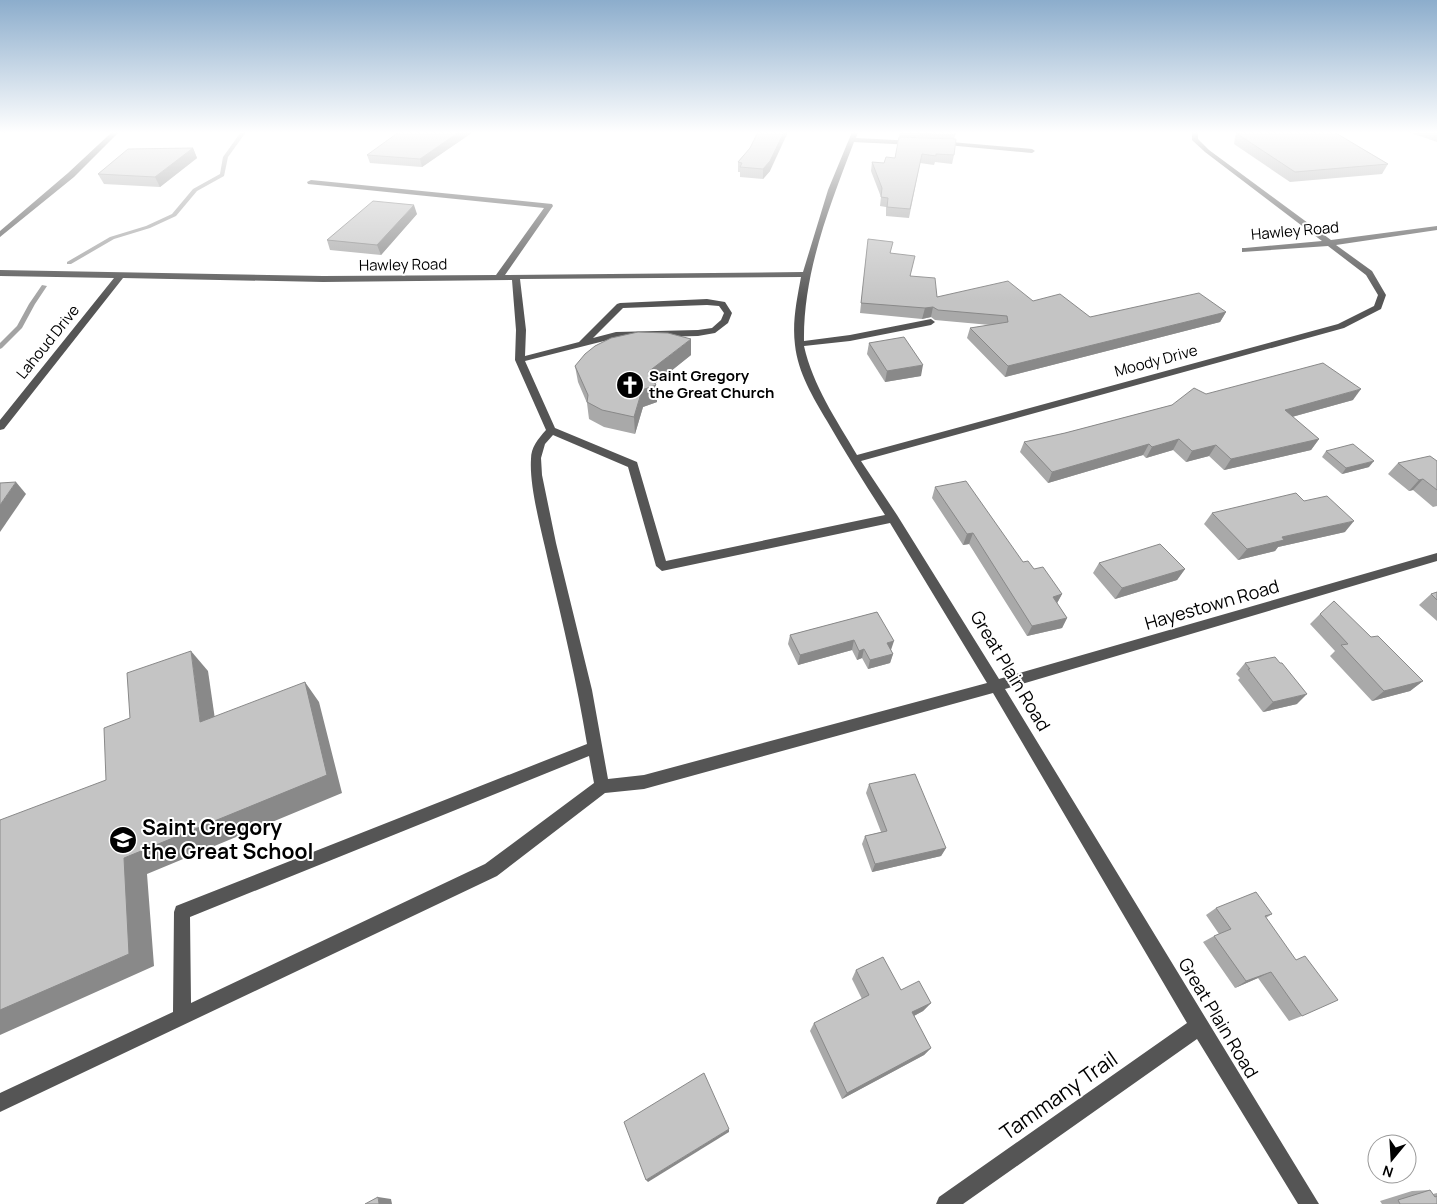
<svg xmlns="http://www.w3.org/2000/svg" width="1437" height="1204" font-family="Manrope,sans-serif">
<rect width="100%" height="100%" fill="#fff"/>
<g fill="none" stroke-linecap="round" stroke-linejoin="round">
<g fill="#a3a3a3" fill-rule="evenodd">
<path d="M241 132H246L228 157 224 176 197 191 176 216 150 228 114 239 71 264H67V262L110 237 146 226 172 214 193 189 220 174 223 157Z"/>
<path d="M42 285 47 286 35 304 22 328 2 348 0 349V343L17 326 29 304Z"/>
</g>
<g fill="#555" fill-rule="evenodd">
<path d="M112 132H119L74 177 0 237V231L68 173Z"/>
<path d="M852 132H858L856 138 914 141 917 143 914 145 854 142C830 205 803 272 804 341L850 335 931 319 935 322 931 325 850 341 804 346C813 386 836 419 857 455L1338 324 1374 306 1378 295 1366 275 1328 246 1242 252V248H1245L1322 241 1205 152 1192 140V132H1198V139L1209 150 1331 240 1437 226V230L1336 245 1372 271 1386 295 1381 309 1344 328 861 461 897 515 999 679 1437 553V561L1005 689 1319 1204H1298L1197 1039 963 1204H936L939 1197 1187 1023 993 693 644 789 605 793 497 876 0 1112V1093L173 1012 174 912 176 906 587 744C577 683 563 624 549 565 543 536 529 488 531 459 531 447 538 439 546 430L515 360 516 330 512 280 323 282 123 278 4 429 0 430V420L114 278 0 276V270L323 276 496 275 544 208 308 184 307 182 311 180 552 204 553 206 505 275 803 272 828 190ZM801 277C797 299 792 322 795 345 798 373 813 397 827 421 846 454 865 484 885 515L666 561 637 462 555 428 525 361 616 338 698 336 715 333 728 323 732 313 725 302 707 299 620 303 617 304 579 342 525 356 526 330 520 279ZM707 305 719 306 724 313 721 320 712 328 698 330 616 332 593 338 623 308ZM553 435 628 467 656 566 662 571 890 523 987 683 644 775 608 779 592 690 556 543 542 475 541 458 545 444ZM589 756 594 783 485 864 191 1003 190 917Z"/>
<path d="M939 141 1032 149 1035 151 1032 153 937 144V142Z"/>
</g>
</g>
<g fill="#a9a9a9">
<path d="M0 132H29L0 133Z"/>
<path d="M473 132 422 167 370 163 367 155Z"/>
<path d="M900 132 955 135 954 139V155L952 164 935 162 934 165 920 163 909 218 886 216V207L880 206 881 197 871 171 872 162 884 163 895 158Z"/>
<path d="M1236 132H1334L1388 164 1382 174 1290 182 1234 144Z"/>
<path d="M1408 132H1437V142Z"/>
<path d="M193 148 197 158 160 187 104 184 98 174Z"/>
<path d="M750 148 770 171 763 179 740 177V172H738V162Z"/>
<path d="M417 214 381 255 330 250 327 240Z"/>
<path d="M867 249 891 253 911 276 937 297 1033 301 1090 317 1226 312 1220 322 1005 377 967 338 970 328 990 325 935 320 931 317 922 319 860 313Z"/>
<path d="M869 343 921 376 885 382 867 354Z"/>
<path d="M691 355 655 384 657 402 643 407 635 434 604 427 589 419 587 403 578 382 575 366Z"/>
<path d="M1206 394 1353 400 1292 417 1319 439 1311 450 1224 470 1209 456 1186 462 1173 450 1146 458 1143 455 1048 483 1020 452 1024 442 1065 433 1172 405Z"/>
<path d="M1326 451 1369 467 1342 474 1322 457Z"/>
<path d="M1437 461V506L1433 507 1413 490 1409 491 1388 474 1398 463Z"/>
<path d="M935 487 1023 562 1034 569 1062 594 1057 603 1067 618 1062 628 1027 636 969 544 963 545 932 498Z"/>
<path d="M1304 501 1345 532 1278 547 1275 551 1238 560 1204 524 1212 513Z"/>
<path d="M1099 563 1185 569 1177 580 1115 599 1093 573Z"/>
<path d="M1437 592V621L1419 605 1431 594Z"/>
<path d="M877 612 891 650 893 654 890 663 868 669 862 658 857 660 852 650 798 665 788 644 790 635Z"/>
<path d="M1320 614 1371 637 1423 681 1410 691 1372 701 1330 656 1335 651 1310 624Z"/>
<path d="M1245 663 1297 704 1263 712 1238 680 1240 678 1236 674Z"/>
<path d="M869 784 946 848 941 856 872 872 862 844 865 836 881 832 866 793Z"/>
<path d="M1216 908 1272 914 1266 918 1302 1016 1289 1021 1258 978 1235 988 1203 942 1214 936 1219 934 1206 915Z"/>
<path d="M856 970 931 1003 923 1011 914 1016 931 1048 924 1055 842 1099 810 1031 814 1023 862 999 852 979Z"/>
<path d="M1430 1190 1433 1194 1437 1193V1204H1382L1380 1201 1412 1191Z"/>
</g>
<g fill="#898989">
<path d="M459 132H473L422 167 420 159Z"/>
<path d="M784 132H788L770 171 763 179V169Z"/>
<path d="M193 148 197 158 160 187 155 177Z"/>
<path d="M414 205 417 214 381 255 377 245Z"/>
<path d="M933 307 931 317 922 319 925 308Z"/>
<path d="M1226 312 1220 322 1005 377 1008 366Z"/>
<path d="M691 339V355L652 386 656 385 657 402 643 407 635 434 634 417 648 372Z"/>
<path d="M923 365 921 376 885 382 887 371Z"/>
<path d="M1361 389 1353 400 1277 421 1285 410Z"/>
<path d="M1179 439 1173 450 1146 458 1152 447Z"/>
<path d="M1319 439 1311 450 1224 470 1231 459Z"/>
<path d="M1149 444 1143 455 1048 483 1052 472Z"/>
<path d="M1216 445 1209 456 1186 462 1192 451Z"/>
<path d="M1374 461 1369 467 1342 474 1346 468Z"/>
<path d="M1423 479 1413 490 1409 491 1419 480Z"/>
<path d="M16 482 26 494 0 532V505Z"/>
<path d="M1354 521 1345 532 1278 547 1275 551 1238 560 1247 549 1282 537Z"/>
<path d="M973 533 969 544 963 545 967 534Z"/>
<path d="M1185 569 1177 580 1115 599 1122 588Z"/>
<path d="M1062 594 1056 605 1053 597Z"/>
<path d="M1067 618 1062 628 1027 636 1032 626Z"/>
<path d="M854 640 852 650 798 665 800 655Z"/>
<path d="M894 641 891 650 884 652 887 643Z"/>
<path d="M864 649 862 658 857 660 859 651Z"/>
<path d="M191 651 208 671 218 740 200 722Z"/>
<path d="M893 654 890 663 868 669 870 660Z"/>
<path d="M1423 681 1410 691 1372 701 1384 691Z"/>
<path d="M305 682 319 702 342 793 147 874 154 966 0 1035V1010L124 858Z"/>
<path d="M1307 694 1297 704 1263 712 1273 702Z"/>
<path d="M946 848 941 856 872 872 875 864Z"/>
<path d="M1271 972 1258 978 1235 988 1246 981Z"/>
<path d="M931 1003 923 1011 906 1020 912 1012Z"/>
<path d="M931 1048 924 1055 842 1099 847 1093Z"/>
<path d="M729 1129V1132L648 1182 646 1180Z"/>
<path d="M378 1197 391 1199 392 1204H379Z"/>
</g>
<g fill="#c4c4c4" stroke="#898989">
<path d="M399 132H459L420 159 367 155Z"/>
<path d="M758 132H784L770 161 763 169 740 167 742 163 738 162 750 148Z"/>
<path d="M955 132V135L900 133V132Z"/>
<path d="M1239 132H1334L1388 164 1295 172 1239 135Z"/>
<path d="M899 137 956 139 954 155 936 154V156L922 154 910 209 887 207 888 198 881 197 882 188 872 162 884 163 886 157 895 158Z"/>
<path d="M193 148 155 177 98 174 128 149Z"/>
<path d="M373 201 414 205 377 245 327 240Z"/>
<path d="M868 239 893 242 890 253 915 256 910 276 935 278 937 297 1008 281 1033 301 1060 294 1090 317 1199 293 1226 312 1008 366 970 328 1008 322 1007 316 938 310 933 307 925 308 861 303Z"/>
<path d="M638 332 668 333 691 339 648 372 656 385 642 390 634 417 602 410 587 402 588 395 575 366 585 354 595 346 611 338Z"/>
<path d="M904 337 923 365 887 371 869 343Z"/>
<path d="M1323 363 1361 389 1285 410 1319 439 1231 459 1216 445 1192 451 1179 439 1152 447 1149 444 1052 472 1024 442 1065 433 1172 405 1194 388 1206 394Z"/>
<path d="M1353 444 1374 461 1346 468 1326 451Z"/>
<path d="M1430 456 1437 461V490L1423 479 1419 480 1398 463Z"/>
<path d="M966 481 1023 562 1028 561 1034 569 1043 567 1062 594 1053 597 1067 618 1032 626 973 533 967 534 935 487Z"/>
<path d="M16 482 0 505V483Z"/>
<path d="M1296 493 1304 501 1327 496 1354 521 1282 537 1284 540 1247 549 1212 513Z"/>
<path d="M1160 544 1185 569 1122 588 1099 563Z"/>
<path d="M1437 592V600L1431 594Z"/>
<path d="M1334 601 1371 637 1378 636 1423 681 1384 691 1341 645 1348 644 1320 614Z"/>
<path d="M877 612 894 641 887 643 893 654 870 660 864 649 859 651 854 640 800 655 790 635Z"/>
<path d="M191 651 200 722 305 682 327 775 124 858 129 954 0 1010V820L106 780 104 728 130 718 127 673Z"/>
<path d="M1275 657 1280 663H1282L1307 694 1273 702 1248 669H1250L1245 663Z"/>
<path d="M915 774 946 848 875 864 865 836 887 831 869 784Z"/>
<path d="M1256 892 1272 914 1265 916 1296 960 1305 956 1338 1000 1302 1016 1271 972 1246 981 1214 936 1231 929 1216 908Z"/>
<path d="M883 957 901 990 919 981 931 1003 912 1012 931 1048 847 1093 814 1023 869 995 856 970Z"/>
<path d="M704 1073 729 1129 646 1180 624 1122Z"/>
<path d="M1430 1190 1435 1197 1437 1196V1204H1400L1398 1200Z"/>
<path d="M378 1197 379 1204H365Z"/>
</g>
<linearGradient id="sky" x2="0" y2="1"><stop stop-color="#8cadcc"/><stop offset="0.44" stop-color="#fff"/><stop offset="1" stop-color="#fff" stop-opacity="0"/></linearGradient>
<rect width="1437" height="301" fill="url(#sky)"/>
<defs>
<g id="church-disc" transform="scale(1.4375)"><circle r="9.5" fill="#000" stroke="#fff"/><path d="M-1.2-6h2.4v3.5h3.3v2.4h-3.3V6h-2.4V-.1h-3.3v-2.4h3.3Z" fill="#fff"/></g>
<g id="school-disc" transform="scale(1.4375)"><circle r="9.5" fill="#000" stroke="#fff"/><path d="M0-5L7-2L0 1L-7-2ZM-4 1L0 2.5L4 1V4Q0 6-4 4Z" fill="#fff"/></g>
</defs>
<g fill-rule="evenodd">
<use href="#church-disc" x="630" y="385"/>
<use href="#school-disc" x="123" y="840"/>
</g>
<g text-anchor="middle" stroke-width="4" stroke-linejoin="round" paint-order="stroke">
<g font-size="15" fill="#000" stroke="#fff">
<text transform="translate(1295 231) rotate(-5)" y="5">Hawley Road</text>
<text transform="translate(403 265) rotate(-1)" y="5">Hawley Road</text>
<text transform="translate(48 342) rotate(-51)" y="5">Lahoud Drive</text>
<text transform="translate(1156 361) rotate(-15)" y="5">Moody Drive</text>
</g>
<g font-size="15" font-weight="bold" fill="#000" stroke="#fff" text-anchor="start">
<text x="649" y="381">Saint Gregory<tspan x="649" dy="17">the Great Church</tspan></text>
</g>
<g font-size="18" fill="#000" stroke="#fff">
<text transform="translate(1212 605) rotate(-16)" y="6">Hayestown Road</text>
<text transform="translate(1010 671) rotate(59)" y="6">Great Plain Road</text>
<text transform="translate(1218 1018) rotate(59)" y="6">Great Plain Road</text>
</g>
<g font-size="21" font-weight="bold" fill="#000" stroke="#fff" text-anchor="start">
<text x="142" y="835">Saint Gregory<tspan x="142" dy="24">the Great School</tspan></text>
</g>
<g font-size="21" fill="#000" stroke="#fff">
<text transform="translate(1059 1096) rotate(-35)" y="7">Tammany Trail</text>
</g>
</g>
<g transform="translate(1392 1159) rotate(198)"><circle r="24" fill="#ffffff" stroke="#999999"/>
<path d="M0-4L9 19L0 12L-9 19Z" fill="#000000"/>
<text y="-8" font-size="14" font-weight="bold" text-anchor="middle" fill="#000000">N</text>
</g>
</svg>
